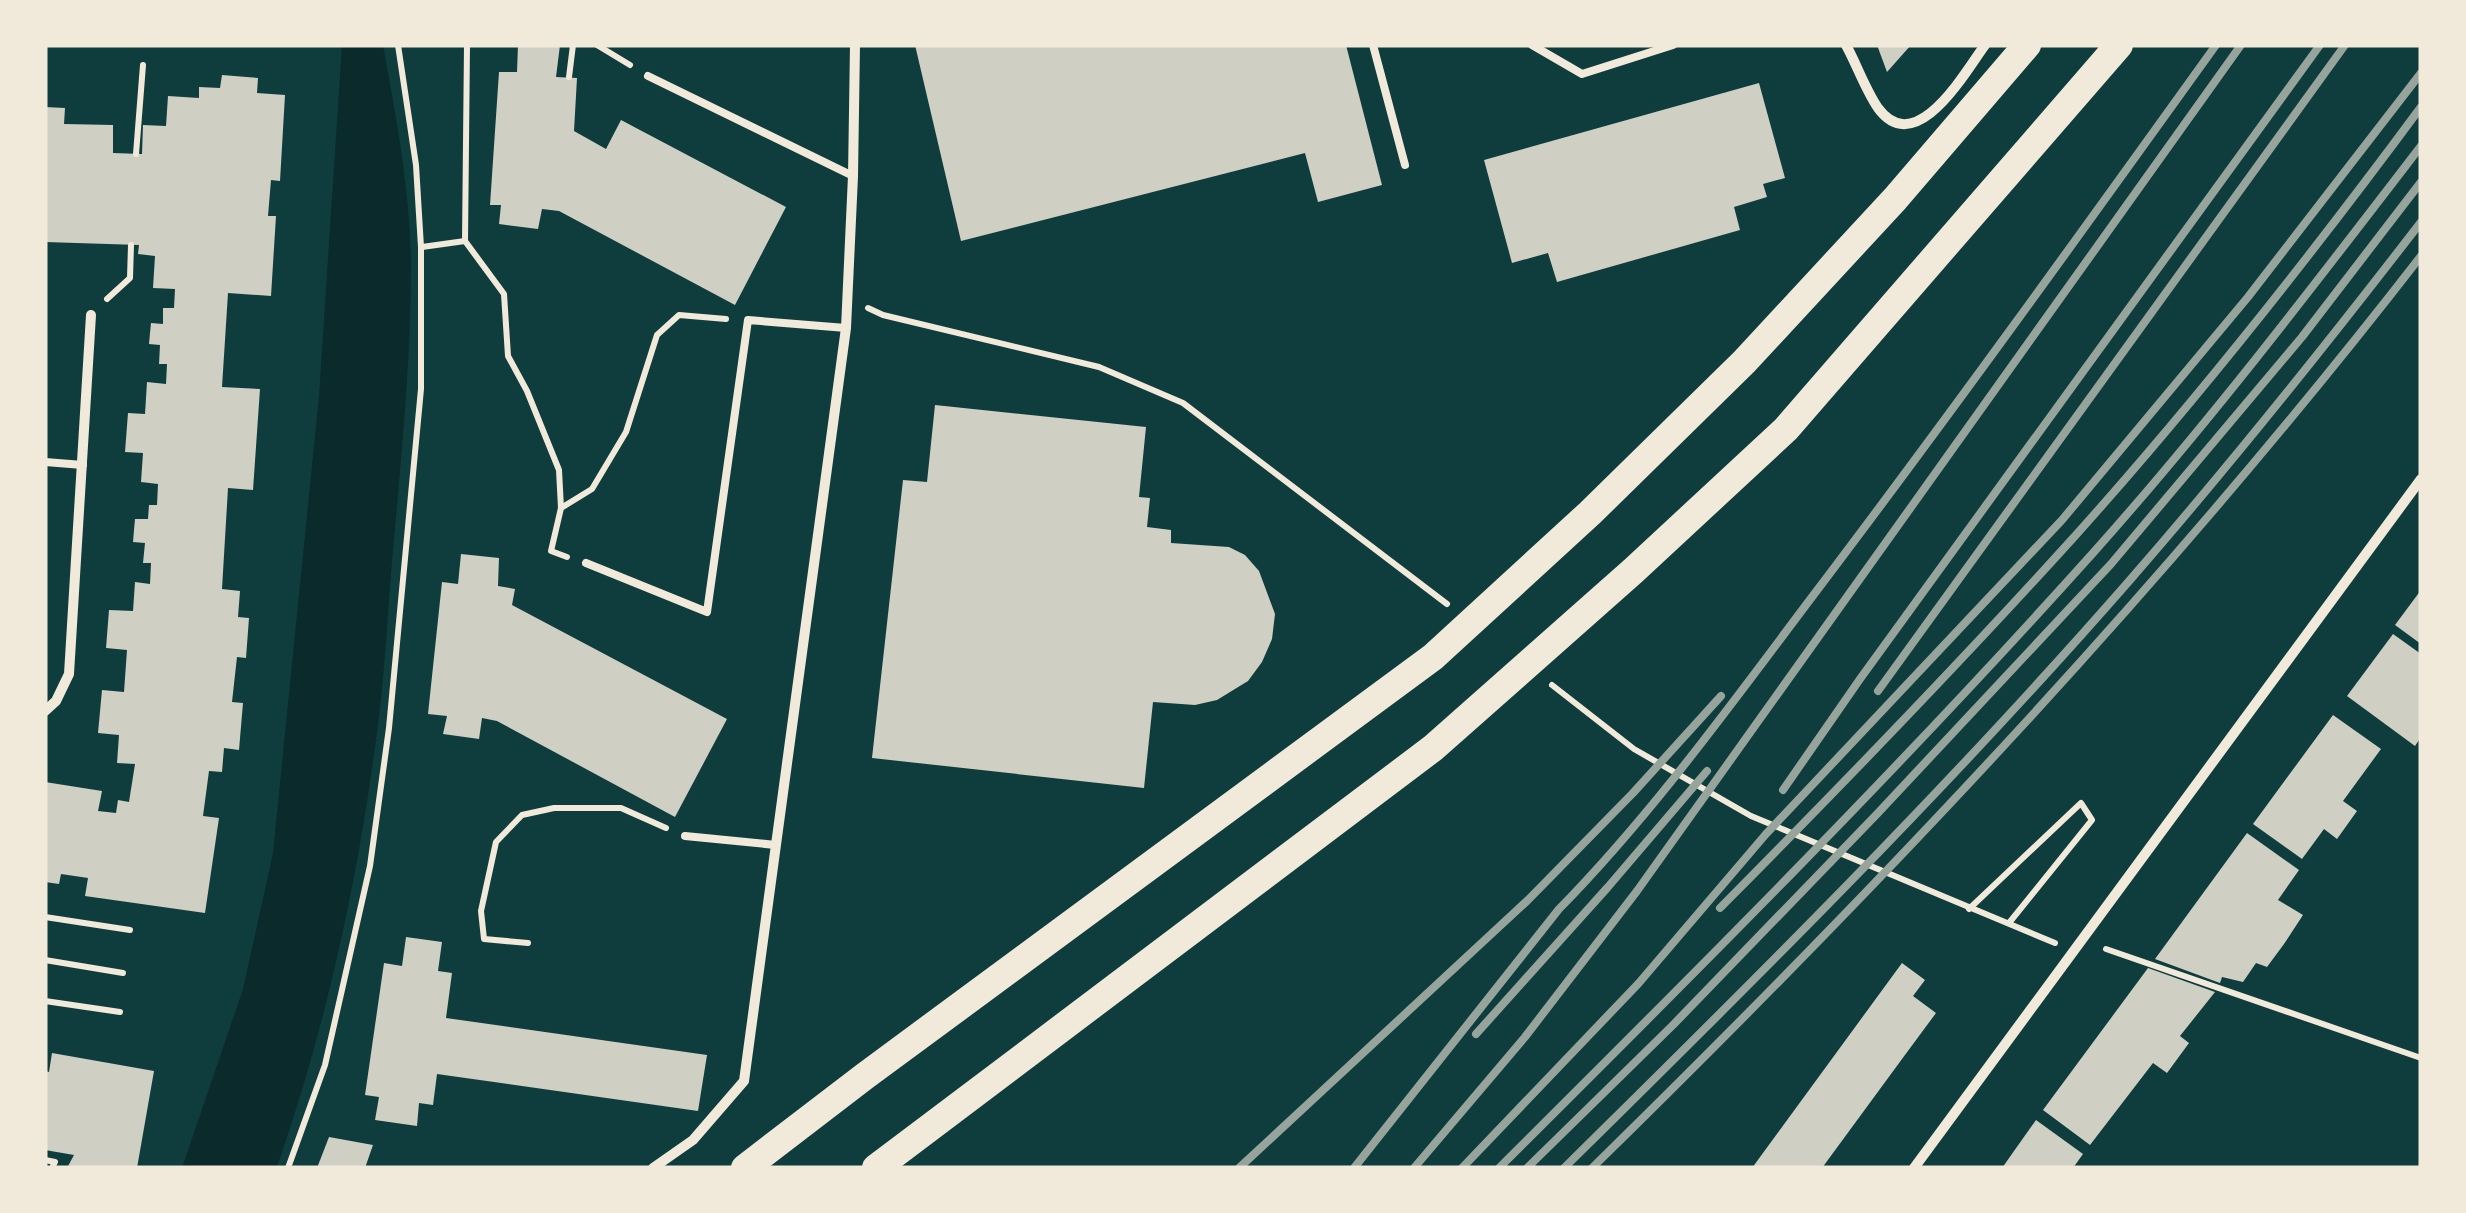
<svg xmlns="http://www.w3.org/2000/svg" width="2466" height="1213" font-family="'Libre Baskerville',serif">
<rect width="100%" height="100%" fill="#0f3d3e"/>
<path fill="#0a2a2b" d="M342 45H383C396 117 410 189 411 263 411 367 400 470 391 573 387 626 384 680 377 732 358 880 326 1026 277 1167L182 1168 243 989 273 853 319 396Z"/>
<g fill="#cfcfc3">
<path d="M518 45H560L556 77 577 78 574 131 606 149 621 120 786 207 735 305 559 211 542 209 538 229 499 224 501 205H490L499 72H517Z"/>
<path d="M915 45H1346L1382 185 1318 202 1305 153 961 241Z"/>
<path d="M1877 45H1911L1887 72Z"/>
<path d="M222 75 258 78 257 93 285 95 280 181 271 180 268 216H276L271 296 228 293 222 387 260 389 253 490 228 488 222 589 240 591 238 617 249 618 246 658 237 657 232 702 243 703 239 750 224 748 222 772 209 771 203 816 219 818 205 913 85 896 88 878 61 874 59 884 45 882V782L102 791 98 811 116 813 118 800 129 802 135 764 117 763 119 735 98 733 102 690 124 692 127 650 106 648 109 610 133 611 135 582 150 584 151 563H143L145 543 133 542 134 530 135 519H148L149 505H157L158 484 141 482 143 453 125 452 128 413 145 414 147 382 166 384 167 364H159L160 345 149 344 150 333 151 323 163 324V308H174L175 289 153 288 155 256 138 254 139 245 45 242V107L65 108 64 124 113 125V153L142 154 143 125 166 126 168 96 199 98V87L220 88Z"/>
<path d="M1759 83 1785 178 1763 184 1767 197 1734 207 1740 230 1557 282 1548 253 1512 263 1484 160Z"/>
<path d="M935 405 1146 427 1139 497 1150 498 1147 527 1171 530V543L1229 547 1245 555 1259 571 1275 614 1272 639 1262 662 1248 681 1217 700 1195 705 1153 702 1144 788 872 758 903 480 927 482Z"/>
<path d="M461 554 499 558 498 586 515 589 512 605 727 719 675 817 497 721 482 718 479 739 443 734 447 716 428 714 442 582 458 584Z"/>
<path d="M2421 590V644L2395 625Z"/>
<path d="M2393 634 2421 654V737L2415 746 2347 696Z"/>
<path d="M2333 715 2381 749 2343 801 2357 811 2337 839 2324 829 2302 859 2253 824Z"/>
<path d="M2247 833 2299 870 2278 900 2303 915 2284 944 2267 967 2256 963 2243 982 2222 977 2220 983 2155 959Z"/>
<path d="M406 937 442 942 438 971 452 973 446 1018 707 1055 698 1111 437 1074 433 1105 419 1103 417 1126 375 1120 379 1097 365 1095 384 963 402 966Z"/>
<path d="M1902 963 1925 980 1913 996 1936 1013 1902 1059 1822 1168H1752Z"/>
<path d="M2148 968 2215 992 2180 1036 2189 1043 2167 1073 2153 1063 2090 1145 2043 1110Z"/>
<path d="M52 1053 154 1071 137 1168H67L74 1155 45 1150V1071L49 1072Z"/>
<path d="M2036 1120 2083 1154 2073 1168H2002Z"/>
<path d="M329 1137 373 1145 365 1168H317Z"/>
</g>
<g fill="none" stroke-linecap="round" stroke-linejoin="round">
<g stroke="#f1e9da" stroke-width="6">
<path d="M467 45 465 241 504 294 508 356 527 391 559 470 561 508 551 551 567 557"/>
<path d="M597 45 630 65"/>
<path d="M569 77 573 45"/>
<path d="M136 154 143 65"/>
<path d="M422 247 465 241"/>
<path d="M107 299 130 278 131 245"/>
<path d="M868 308 883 315 1099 367 1183 403 1447 604"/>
<path d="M561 508 592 489 626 432 657 335 679 315 726 319"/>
<path d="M1552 685 1634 749 1751 816 2055 943"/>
<path d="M1969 909 2081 803 2092 820 2009 923"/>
<path d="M45 917 130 930"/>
<path d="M528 943 484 939 481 911 496 842 522 815 554 808H621L666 828"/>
<path d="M2106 949 2421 1058"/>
<path d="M45 960 123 973"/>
<path d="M45 1001 120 1012"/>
<path d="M45 1160 55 1162 52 1168"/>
<path d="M288 1168 325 1065 370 866 389 728 421 389V247L416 165 398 45"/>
</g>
<g stroke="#f1e9da" stroke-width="8">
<path d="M1373 45 1405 165"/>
<path d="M1532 45 1582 74 1673 45"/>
<path d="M648 76 853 176"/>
<path d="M45 462 83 465"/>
<path d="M586 563 707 612 748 320 846 328"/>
<path d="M685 836 776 845"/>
</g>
<g stroke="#f1e9da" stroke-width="10">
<path d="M1846 45C1857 65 1865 89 1878 108 1916 160 1965 72 1985 45"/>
<path d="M45 711 56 701 69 674 91 315"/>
<path d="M653 1168 693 1140 744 1081 846 328 853 176 855 45"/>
<path d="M1914 1168 2421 479"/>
</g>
<g stroke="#f1e9da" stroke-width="28">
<path d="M745 1168 865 1076 1433 657 1590 513 1744 362 1895 199 2027 45"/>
<path d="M876 1168 1433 748 1633 571 1786 429 2119 45"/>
</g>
<g stroke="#97a49c" stroke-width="8">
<path d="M1878 691 2345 45"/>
<path d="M1783 790 1860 679 2320 45"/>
<path d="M1720 908C1841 786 1960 663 2075 536 2196 401 2313 253 2421 107"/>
<path d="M1476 1034 1608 887 1707 771"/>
<path d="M1239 1168 1528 900 1633 793 1721 696"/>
<path d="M1354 1168 1559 909C1653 813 1732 703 1812 597 1950 415 2083 230 2216 45"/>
<path d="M1414 1168 1525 1037 1637 891 2241 45"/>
<path d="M1462 1168 1638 984 1766 834 2062 520 2248 297 2421 73"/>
<path d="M1499 1168C1701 967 1903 765 2093 553 2209 423 2315 284 2421 146"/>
<path d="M1527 1168 1673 1025 1877 814 2111 564 2302 337 2421 182"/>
<path d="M1564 1168C1757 978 1952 784 2130 580 2231 464 2327 344 2421 222"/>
<path d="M1592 1168C1886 880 2169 581 2421 256"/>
</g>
</g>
<rect width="2466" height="1213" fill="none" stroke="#f1e9da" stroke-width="95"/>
</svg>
